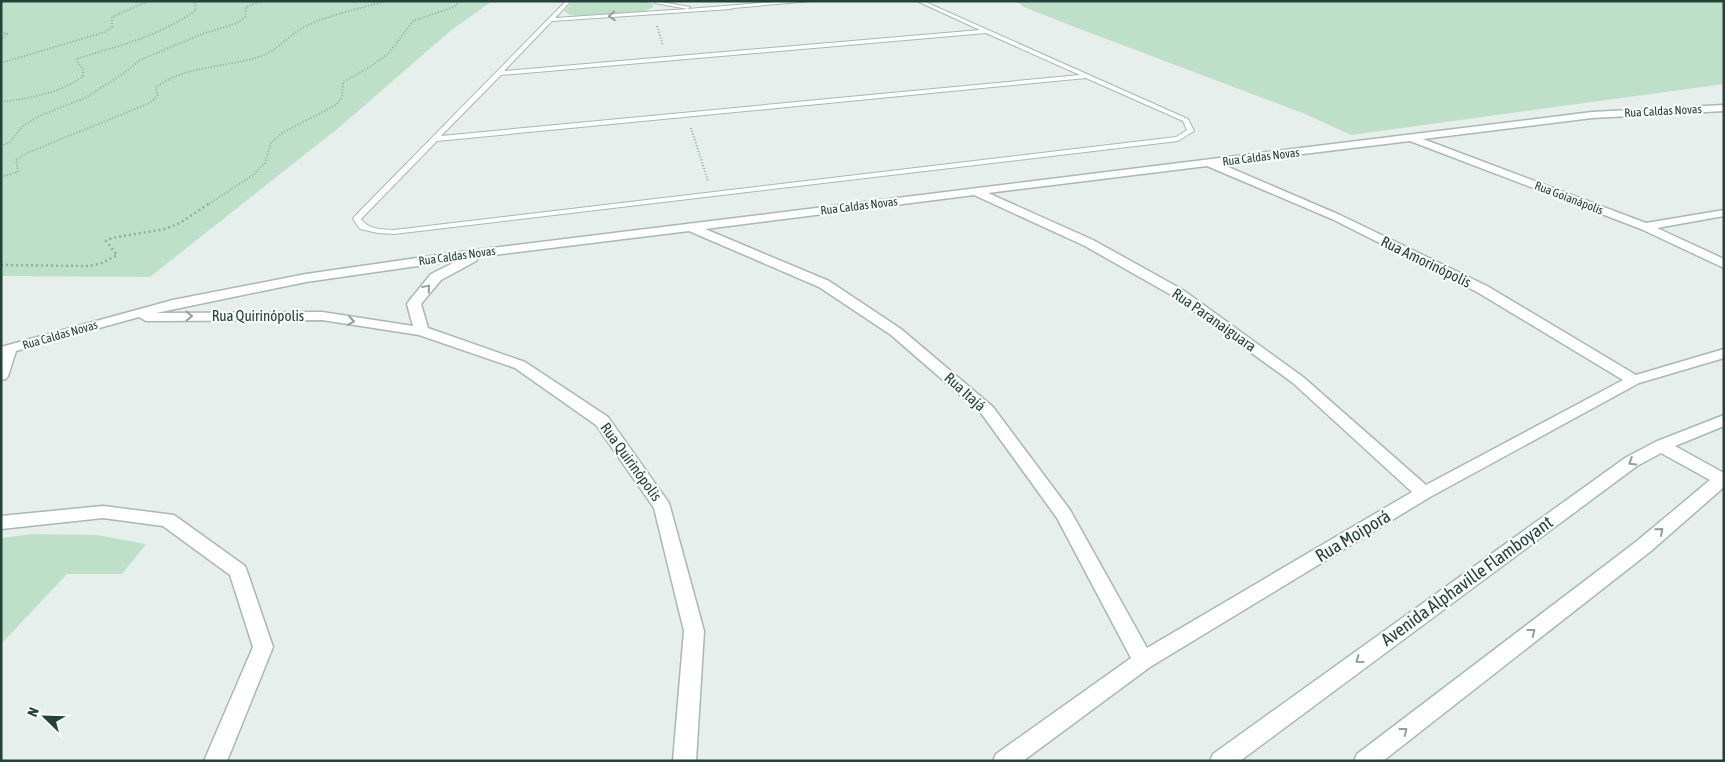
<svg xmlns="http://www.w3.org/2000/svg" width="1725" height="762" font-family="'Asap Condensed',sans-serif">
<rect width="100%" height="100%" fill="#e6efeb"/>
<g fill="#bfe0c8">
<path d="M1 1H492L449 32 342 125 150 277 1 276Z"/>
<path d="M574 1H643L651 3 654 6C643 17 596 15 580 16L570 15 564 11Z"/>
<path d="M1016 1H1724V84L1351 135 1305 114 1072 26 1024 7Z"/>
<path d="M33 534 97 535 146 544 122 574H67L1 644V538Z"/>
</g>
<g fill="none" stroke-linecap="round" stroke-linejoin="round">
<g stroke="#a8b8b2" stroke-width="2">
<path id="lane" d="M566 1H571L555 18 688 9 655 3V1L690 7 688 9 785 1H810L733 8 731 9 552 21 504 71 980 30 917 1H923L1188 119 1194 131 1178 141 394 234 378 233 360 229 353 219 354 217ZM986 33 1080 75 441 136 501 75ZM1086 78 1183 121 1187 130 1176 137 394 230C382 229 369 230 361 219L437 141Z"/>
</g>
<g stroke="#a8b8b2" stroke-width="3">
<g id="street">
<path d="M1724 105V111L1592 118 1423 139 1646 223 1724 210V216L1657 228 1724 259V268L1641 229 1410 141 1221 164 1340 215 1487 286 1636 375 1724 349V358L1639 383 1430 497 1150 667 1023 761H993L996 754 1131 658 1057 518 981 413 891 335 819 287 689 231 478 257 476 261 441 280 421 304 428 328 525 362 608 417 669 503 704 631 696 761H673L684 631 654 508 596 425 515 368 419 335 322 320 146 321 139 317 16 351 8 376 6 379 1 380V347L173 300 306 274 452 253 1592 112ZM1207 166 1332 219 1477 292 1623 380 1426 485 1303 377 1183 290 1093 240 988 193ZM974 195 1085 246 1173 296 1293 383 1412 492 1147 648 1070 510 993 407 901 329 829 281 705 229ZM459 260 431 274 409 301 407 304 413 326 322 312 156 313 306 282Z"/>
<path d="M103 506 174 515 245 566 247 571 273 647 227 761H204L253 647 230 575 163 526 103 518 1 529V516Z"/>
</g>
</g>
<g stroke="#a4bbb3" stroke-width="3">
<path id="secondary" d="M1724 415V426L1675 446 1722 472 1724 471V487L1651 551 1383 761H1354L1357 754 1637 541 1710 480 1661 453 1637 466 1240 761H1210L1213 754 1625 458 1655 442Z"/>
</g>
<g stroke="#86b3a5" stroke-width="2" stroke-dasharray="1 2" stroke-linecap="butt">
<path d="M657 26 663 46"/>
<path d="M1 32 7 34 1 40"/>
<path d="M1 63 105 32 112 27V17L148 1"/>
<path d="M1 102C30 98 59 94 83 76V70L76 59C118 46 160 36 196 10L194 1"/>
<path d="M691 128 708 181"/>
<path d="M1 146 10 142 23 126 39 116 85 98 123 74 140 60 202 34 237 23 245 17 246 7 261 1"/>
<path d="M1 177 18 172 16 160 27 153 150 103 158 95 155 88C184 65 227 68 261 56 279 50 290 33 308 25 332 14 360 9 385 1"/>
<path d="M209 204 253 175 265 163 271 143 282 133 336 105 342 97 343 82 370 67 389 53 413 21 454 7 460 1"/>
</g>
<path stroke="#86b3a5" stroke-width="2.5" stroke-dasharray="2 3" stroke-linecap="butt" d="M1 265 89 266 102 263 117 255 106 241 112 238 165 229 180 223 211 202"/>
<use href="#lane" fill="#fff" fill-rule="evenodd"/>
<use href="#street" fill="#fff" fill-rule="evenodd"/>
<use href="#secondary" fill="#fff" fill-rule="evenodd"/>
</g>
<defs><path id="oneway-chevron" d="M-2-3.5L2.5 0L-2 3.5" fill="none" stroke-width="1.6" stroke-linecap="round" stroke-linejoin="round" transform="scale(1.25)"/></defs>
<g stroke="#92a09c">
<use href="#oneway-chevron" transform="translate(612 16) rotate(176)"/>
<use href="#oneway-chevron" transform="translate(427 288) rotate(-50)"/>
<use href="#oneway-chevron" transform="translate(189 316) rotate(-1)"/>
<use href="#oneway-chevron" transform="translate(351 321) rotate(8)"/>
<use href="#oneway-chevron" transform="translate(1632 462) rotate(148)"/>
<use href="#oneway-chevron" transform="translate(1660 531) rotate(-41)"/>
<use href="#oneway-chevron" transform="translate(1532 632) rotate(-38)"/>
<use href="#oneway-chevron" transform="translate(1359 660) rotate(144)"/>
<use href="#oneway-chevron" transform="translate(1404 731) rotate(-38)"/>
</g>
<g text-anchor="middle" stroke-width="4.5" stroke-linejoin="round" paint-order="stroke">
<g font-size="12" fill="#24423a" stroke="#f7fbf9">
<text transform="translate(1663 111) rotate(-3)" y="4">Rua Caldas Novas</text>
<text transform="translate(1261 157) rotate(-7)" y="4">Rua Caldas Novas</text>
<text transform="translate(1569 198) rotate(21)" y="4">Rua Goianápolis</text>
<text transform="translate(859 206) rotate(-7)" y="4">Rua Caldas Novas</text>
<text transform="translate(457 256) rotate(-8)" y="4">Rua Caldas Novas</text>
<text transform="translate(60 335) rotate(-16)" y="4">Rua Caldas Novas</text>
</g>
<g font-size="15" fill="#24423a" stroke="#f7fbf9">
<text transform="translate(1426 262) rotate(26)" y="5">Rua Amorinópolis</text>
<text x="258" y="321">Rua Quirinópolis</text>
<text transform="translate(1214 320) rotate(35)" y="5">Rua Paranaiguara</text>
<text transform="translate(965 392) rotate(42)" y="5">Rua Itajá</text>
<text transform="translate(631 462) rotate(54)" y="5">Rua Quirinópolis</text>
</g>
<g font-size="18" fill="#24423a" stroke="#f7fbf9">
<text transform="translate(1353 536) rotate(-31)" y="6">Rua Moiporá</text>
<text transform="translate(1467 581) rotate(-36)" y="6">Avenida Alphaville Flamboyant</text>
</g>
</g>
<rect width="1725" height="762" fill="none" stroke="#24423a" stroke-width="5"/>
<g transform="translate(45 717) rotate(293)" stroke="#f7fbf9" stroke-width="4" paint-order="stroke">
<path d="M0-4L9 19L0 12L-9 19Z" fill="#24423a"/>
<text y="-8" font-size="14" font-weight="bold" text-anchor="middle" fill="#24423a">N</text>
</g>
</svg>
